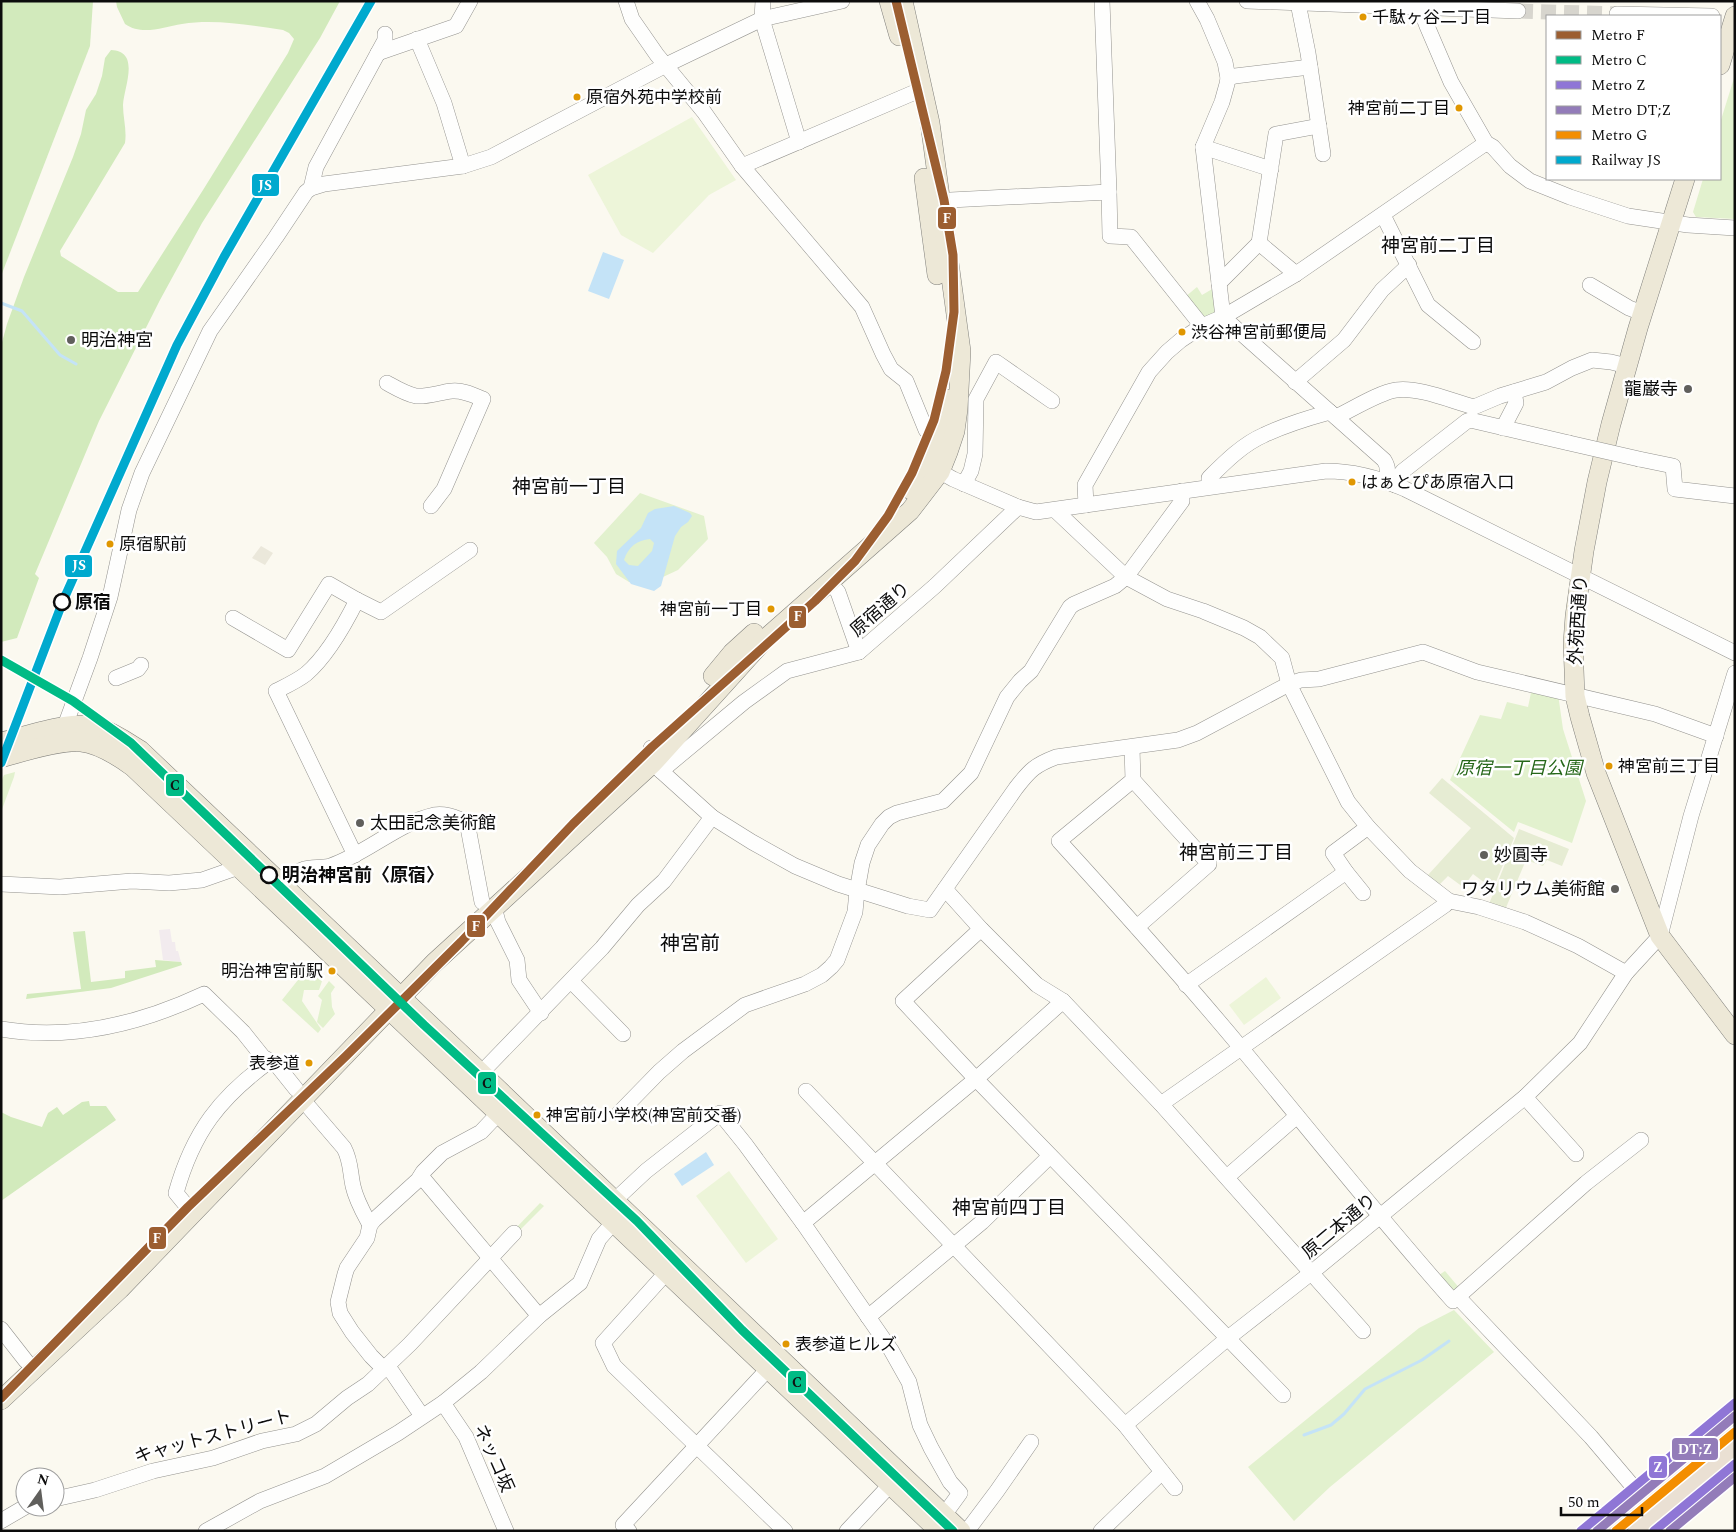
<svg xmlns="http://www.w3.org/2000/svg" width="1736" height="1532" font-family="Spectral,'Noto Sans JP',serif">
<rect width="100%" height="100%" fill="#fbf9f0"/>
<path fill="#f2ebee" d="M170 929 172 942H175L176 951H178L181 962 163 960 159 930Z"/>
<g fill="#e2f1ce">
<path d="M1735 75V219L1696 217 1693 212 1703 179H1720V123Z"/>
<path d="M1197 287 1202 295 1214 288 1219 314 1204 321 1185 297Z"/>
<path d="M640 493 704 516 708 539 678 570 650 583 629 582 616 574 607 557 594 543Z"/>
<path d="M1532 688 1558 694 1563 729 1586 801 1572 843 1518 822 1514 832 1450 780 1480 715 1501 719 1507 702 1528 707Z"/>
<path d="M15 772 14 777 1 812V782L4 775Z"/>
<path d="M306 970 322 981 319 990H304L302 1001 321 1029 318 1033 282 1000Z"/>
<path d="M329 981 335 987 331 993 332 1007 335 1014 323 1028 317 1022 322 1000 318 996Z"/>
<path d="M540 1203 544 1206 517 1233 514 1230Z"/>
<path d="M1445 1271 1461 1290 1453 1297 1436 1277Z"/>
<path d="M1454 1310 1494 1352 1330 1487 1294 1521 1248 1467 1419 1328Z"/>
</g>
<g fill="#d2eabc">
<path d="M1 1H93L90 46 1 276Z"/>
<path d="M116 1H340L320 38 202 223 160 300 99 421 35 574 39 578 17 638 1 642V346L7 324 24 277 73 157 81 134 86 110 96 94 102 76 105 58 111 50C141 51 124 87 123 105 123 118 127 130 125 143L60 251 61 256 118 292H138L203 190 288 53 294 39 289 33 283 30C249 25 215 19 182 24 163 27 142 36 125 24L117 7Z"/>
<path d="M85 931 91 982 125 978V971L156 967 155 960 181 962 182 965 111 988 26 999 27 994 81 989 73 932Z"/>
<path d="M89 1101 90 1106H106L116 1120 1 1201V1112L11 1117 42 1127 48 1113 57 1107 63 1115 82 1102Z"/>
</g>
<g fill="#e6ecd3">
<path d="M1442 778 1514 838 1493 889 1473 874 1463 887 1448 876 1439 885 1428 875 1471 828 1429 793Z"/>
<path d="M1519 829 1569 849 1562 866 1547 860 1543 866 1526 860 1505 910 1489 904Z"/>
</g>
<g fill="#edf5d9">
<path d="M692 117 736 180 709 195 653 253 621 235 588 175Z"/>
<path d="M1266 977 1281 998 1244 1025 1229 1005Z"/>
<path d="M729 1171 778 1239 746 1263 696 1196Z"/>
</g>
<path fill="#ebe8db" d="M261 546 273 553 265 565 252 558Z"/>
<g fill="#c4e3f7" fill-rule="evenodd">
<path d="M603 252 624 260 609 299 588 291Z"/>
<path d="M674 506 690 513 692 516 688 522 681 527 675 536 661 586 654 591 631 584 616 564 617 551 641 528 648 513 655 509ZM650 539 654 543 652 551 638 566 629 565 624 560C628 547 637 540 650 539Z"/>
<path d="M706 1152 714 1165 682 1186 674 1174Z"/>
</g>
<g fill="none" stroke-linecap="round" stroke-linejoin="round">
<g stroke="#c4e3f7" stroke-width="3">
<path d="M1 303 22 311 60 355 76 364"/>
<path d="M1304 1435 1331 1425 1344 1414 1365 1389 1422 1360 1449 1341"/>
</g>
<path stroke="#d7d5ce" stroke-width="15" stroke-dasharray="15 8" stroke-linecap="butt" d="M1518 11 1617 14"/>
<g stroke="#94938f" stroke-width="16">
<g id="minor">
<path d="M626 1 632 19 657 55 704 112 742 166 862 307 883 354 891 369 906 381 926 430 938 441"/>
<path d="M763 1 762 19 799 142"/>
<path d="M1102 1 1109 192"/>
<path d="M1197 1 1207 19 1225 62 1228 78 1227 84 1222 102 1203 147 1223 317 1384 460C1389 468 1388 472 1385 481"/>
<path d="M1247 1 1518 11"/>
<path d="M1420 1V8L1427 26 1451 82 1486 143 1493 147 1510 166 1530 181 1570 197 1628 216 1688 225 1735 228"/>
<path d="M1298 3 1308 53 1323 154"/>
<path d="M1617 14 1712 16"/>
<path d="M417 39 444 103 463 166"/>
<path d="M378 53 456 26 470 1"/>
<path d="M1228 78 1235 76 1310 67"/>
<path d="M1203 147 1271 169"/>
<path d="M742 166 913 93"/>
<path d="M311 188 316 167 385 40V34"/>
<path d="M931 201 1109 192 1110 236 1131 237 1202 326"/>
<path d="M1383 215 1428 305 1473 342"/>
<path d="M1296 274 1259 243 1276 134 1319 126"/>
<path d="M1219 283 1259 243"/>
<path d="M1590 285 1629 308 1642 313"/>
<path d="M1295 382 1344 340 1382 290 1409 265"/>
<path d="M387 383C396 388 406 394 416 396 429 397 440 392 452 391 463 390 473 395 483 399L444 489 431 506"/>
<path d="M1336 417C1351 410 1380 392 1396 390 1420 387 1451 401 1474 407L1500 396 1546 382 1572 368 1592 360 1611 362 1627 366"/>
<path d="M1503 428 1516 403 1514 392"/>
<path d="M1639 459 1673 466 1675 489 1735 496"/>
<path d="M930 466 953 479 1018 507 1036 512 1326 471C1354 471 1379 478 1405 489L1735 653"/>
<path d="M964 484 971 471 975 454 976 399 996 362 1052 401"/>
<path d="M1395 485 1399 476 1403 471 1467 421 1470 420 1569 443"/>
<path d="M1209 487V478C1225 462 1243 444 1264 435 1285 425 1308 418 1330 412"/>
<path d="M1086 505 1085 485 1149 372 1167 352 1181 340 1202 326 1223 317 1296 274 1486 143"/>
<path d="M1055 510 1126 577 1167 599 1203 611 1244 628 1260 637 1282 658 1289 684 1348 802 1368 827 1410 871 1449 901 1479 907 1525 922 1578 946 1626 973"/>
<path d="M830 583 838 592 859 652"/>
<path d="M233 618 288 650 329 584 357 600 381 612 470 550"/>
<path d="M116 678 138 669 141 665"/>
<path d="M62 734 90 658 110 597 129 510 142 473 210 331 276 237 306 192 311 188 324 184 463 166 491 157 666 65 762 19 842 1"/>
<path d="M651 748 653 763 661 771 712 817 752 842 795 866 838 884 908 906 930 910 1016 788C1030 770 1035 765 1056 757L1178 740 1197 733 1289 684 1301 680 1319 679 1423 652 1477 672 1655 714 1716 736"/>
<path d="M1132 748 1133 780 1059 841C1121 909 1183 978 1242 1049 1312 1133 1380 1219 1453 1301L1586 1183 1641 1140"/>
<path d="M661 771 744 702 787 671 859 652 935 586 1018 507"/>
<path d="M1133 780 1209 864 1137 927"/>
<path d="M355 855 276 691C286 686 297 681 306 674 326 657 345 624 357 600"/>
<path d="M1 884 60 887 132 881 169 883 202 880 239 867"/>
<path d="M283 886C289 879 295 872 304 869 312 867 322 868 330 866 366 854 398 823 434 815 446 813 456 818 467 822L482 902"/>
<path d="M945 889 981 929 1037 985 1063 1001 1161 1104 1363 1331"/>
<path d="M1363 893 1346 872 1333 853 1368 827"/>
<path d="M494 907 498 922 517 960 519 980 541 1013"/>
<path d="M981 929 903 1001 976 1079 1283 1395"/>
<path d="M571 981 623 1034"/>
<path d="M1186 985 1346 872"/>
<path d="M1 1029C72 1041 140 1024 204 994L243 1032 263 1057 276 1064 296 1089"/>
<path d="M481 1073 602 948 638 905 664 881 712 817"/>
<path d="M806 1091 1125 1425 1175 1488"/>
<path d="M1525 1097 1576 1154"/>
<path d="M302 1099 344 1148C351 1161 350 1172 353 1186 356 1200 363 1212 370 1225"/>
<path d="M1161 1104 1445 905 1449 901"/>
<path d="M619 1113 659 1072 683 1051 745 1005 805 984 822 975 831 967 837 960 855 912 857 891 862 863 868 845 882 824 889 817 897 813 943 801 971 773 1007 697 1020 681 1031 671 1070 607 1074 604 1115 586 1126 577 1182 501V491"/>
<path d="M421 1176 539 1316"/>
<path d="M1227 1177 1297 1116"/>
<path d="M614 1201 646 1171 720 1113 745 1144 803 1223 891 1350 909 1382 920 1425 931 1448 950 1482 960 1493 944 1515"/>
<path d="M185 1204 176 1193C193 1132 220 1097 270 1061"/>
<path d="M803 1223 976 1079 1063 1001"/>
<path d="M666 1273 603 1343 614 1366 785 1531"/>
<path d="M1458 1297 1591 1437 1641 1496"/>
<path d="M868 1317 982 1222 1050 1156"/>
<path d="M1 1329 26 1361"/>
<path d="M443 1403 466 1437 506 1531"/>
<path d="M422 1416 392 1372 380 1365 371 1356 352 1332 340 1313 338 1302 345 1274 347 1268 367 1238 370 1225 374 1220 418 1180 423 1172 442 1153 481 1132 498 1114"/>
<path d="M1125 1425 1228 1338 1311 1273 1525 1097 1580 1043 1626 973 1660 936 1691 816 1735 673"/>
<path d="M1724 1461 1735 1472"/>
<path d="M55 1499 95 1490 153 1471 213 1458 262 1441 296 1434 316 1424 347 1398 368 1384 410 1344 514 1233"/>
<path d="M1 1521 25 1507"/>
<path d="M206 1531 260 1501 325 1476 398 1433 443 1403 481 1372 539 1316 580 1283 599 1239 613 1223"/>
<path d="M629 1531 623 1525 768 1369"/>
<path d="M847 1531 890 1485"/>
<path d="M967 1531 997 1491 1031 1442"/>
<path d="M1101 1531 1162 1472"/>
</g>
</g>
<g stroke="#81807c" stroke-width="20">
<g id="major">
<path d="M889 1 899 36"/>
<path d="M1720 65 1735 16"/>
<path d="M924 178 937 275"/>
<path d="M1685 179 1638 328 1611 424 1597 482 1584 551 1575 616 1573 643 1574 669 1575 696 1580 717 1596 773 1660 936 1735 1035"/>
<path d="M911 490C932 463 943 433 948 399"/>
<path d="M713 676 732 653 754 633"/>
<path d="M1 742C28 736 73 718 100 728 114 733 127 742 140 750L481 1073 961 1531"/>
<path d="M1 758C22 752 60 740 81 742 100 744 118 756 133 767L939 1531"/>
<path d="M1 1400 120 1289 434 963 653 763 765 639 910 511 940 472 948 452 955 431 958 409 961 351 930 123 903 1"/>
</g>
</g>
<g stroke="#81807c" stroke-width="24">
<g id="highway">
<path d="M1599 1531 1678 1466 1735 1416"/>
<path d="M1639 1531 1735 1451"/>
</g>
</g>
<use href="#minor" stroke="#fefefd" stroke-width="15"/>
<use href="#major" stroke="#ede8d7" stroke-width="19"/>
<use href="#highway" stroke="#eae0d3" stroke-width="22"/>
<g stroke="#94938f" stroke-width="16" stroke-linecap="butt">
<path id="minor-bridge" d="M1569 443 1639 459"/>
</g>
<use href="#minor-bridge" stroke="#fefefd" stroke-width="15"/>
<g stroke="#fff" stroke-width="12">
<path id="rail-1" d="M1 763 63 601 177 345 224 257 371 1"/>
</g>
<use href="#rail-1" stroke="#00a9ce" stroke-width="9"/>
<g stroke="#fff" stroke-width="12">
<path id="metro-1" d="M1 1398 188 1207 346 1056 461 942 573 824 652 747 815 601 855 561 888 516 912 473 934 420 946 371 954 312 953 255 944 200 896 1"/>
</g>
<g stroke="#fff" stroke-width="12">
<path id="metro-2" d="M1 660 73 701 131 743 424 1025 637 1221 742 1330 953 1531"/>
</g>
<g stroke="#fff" stroke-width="12">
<g id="metro-3">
<path d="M1581 1531 1735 1403"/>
<path d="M1654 1531 1735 1464"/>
</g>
</g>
<g stroke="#fff" stroke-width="12">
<g id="metro-4">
<path d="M1597 1531 1735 1416"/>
<path d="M1670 1531 1735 1477"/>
</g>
</g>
<g stroke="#fff" stroke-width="12">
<path id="metro-5" d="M1616 1531 1735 1432"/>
</g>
<use href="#metro-1" stroke="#9c5e31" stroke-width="9"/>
<use href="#metro-2" stroke="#00bb85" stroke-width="9"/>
<use href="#metro-3" stroke="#8f76d6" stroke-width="9"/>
<use href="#metro-4" stroke="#937cb9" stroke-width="9"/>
<use href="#metro-5" stroke="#f38e01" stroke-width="9"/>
</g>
<g fill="#e09701" stroke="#fff" stroke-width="2">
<circle cx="1363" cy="17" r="4.5"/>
<circle cx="577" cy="97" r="4.5"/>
<circle cx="1459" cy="108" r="4.5"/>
<circle cx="1182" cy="332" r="4.5"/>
<circle cx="1352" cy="482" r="4.5"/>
<circle cx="110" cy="544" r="4.5"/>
<circle cx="771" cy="609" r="4.5"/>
<circle cx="1609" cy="766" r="4.5"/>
<circle cx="332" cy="971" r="4.5"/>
<circle cx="309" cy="1063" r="4.5"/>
<circle cx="537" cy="1115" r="4.5"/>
<circle cx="786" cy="1344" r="4.5"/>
</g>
<g fill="#605f5c" stroke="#fff" stroke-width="2">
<circle cx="71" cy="340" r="5"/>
<circle cx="1688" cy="389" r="5"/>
<circle cx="360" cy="823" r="5"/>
<circle cx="1484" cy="855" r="5"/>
<circle cx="1615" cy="889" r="5"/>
</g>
<g fill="#fff" stroke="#0c0c0c" stroke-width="2.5">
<circle cx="62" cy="602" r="8"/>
<circle cx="269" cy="875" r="8"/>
</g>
<g text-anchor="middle" stroke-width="5" stroke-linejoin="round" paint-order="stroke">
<g font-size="17" fill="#0c0c0c" stroke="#fff" text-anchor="start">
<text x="1372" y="23">千駄ヶ谷二丁目</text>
<text x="586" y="103">原宿外苑中学校前</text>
<text x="1450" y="114" text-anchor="end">神宮前二丁目</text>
<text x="1191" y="338">渋谷神宮前郵便局</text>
<text x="1361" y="488">はぁとぴあ原宿入口</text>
<text x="119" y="550">原宿駅前</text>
<text x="762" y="615" text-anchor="end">神宮前一丁目</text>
<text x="1618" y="772">神宮前三丁目</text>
<text x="323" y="977" text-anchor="end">明治神宮前駅</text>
<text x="300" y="1069" text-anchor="end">表参道</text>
<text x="546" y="1121">神宮前小学校(神宮前交番)</text>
<text x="795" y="1350">表参道ヒルズ</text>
</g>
<g font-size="18" fill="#0c0c0c" stroke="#fff" text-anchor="start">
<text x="81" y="346">明治神宮</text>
<text x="1678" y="395" text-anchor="end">龍巌寺</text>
<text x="370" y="829">太田記念美術館</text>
<text x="1494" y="861">妙圓寺</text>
<text x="1605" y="895" text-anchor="end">ワタリウム美術館</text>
</g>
<g font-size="18" font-weight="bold" fill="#0c0c0c" stroke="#fff" text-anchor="start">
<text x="75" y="608">原宿</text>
<text x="282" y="881">明治神宮前〈原宿〉</text>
</g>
<g font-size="18" fill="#0c0c0c" stroke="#fff">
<text transform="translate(880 609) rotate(-41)" y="6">原宿通り</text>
<text transform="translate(1578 620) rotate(-86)" y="6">外苑西通り</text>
<text transform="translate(1339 1226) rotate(-40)" y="6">原二本通り</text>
<text transform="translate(213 1436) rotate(-15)" y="6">キャットストリート</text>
<text transform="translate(494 1458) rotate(66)" y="6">ネッコ坂</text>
</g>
<g font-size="18" font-style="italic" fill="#266719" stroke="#fff">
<text x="1519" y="774">原宿一丁目公園</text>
</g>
<g font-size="19" fill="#0c0c0c" stroke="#fff">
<text x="1438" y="252">神宮前二丁目</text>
<text x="569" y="493">神宮前一丁目</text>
<text x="1236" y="859">神宮前三丁目</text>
<text x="1009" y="1214">神宮前四丁目</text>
</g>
<g font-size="20" fill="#0c0c0c" stroke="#fff">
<text x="690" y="950">神宮前</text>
</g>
</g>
<g stroke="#fff" stroke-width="2">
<rect x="251" y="173" width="29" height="24" rx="5" fill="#00a9ce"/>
<rect x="937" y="206" width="20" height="24" rx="5" fill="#9c5e31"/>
<rect x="64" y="554" width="29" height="24" rx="5" fill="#00a9ce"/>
<rect x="788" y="605" width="19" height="24" rx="5" fill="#9c5e31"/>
<rect x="165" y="773" width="20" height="24" rx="5" fill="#00bb85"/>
<rect x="466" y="914" width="20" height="24" rx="5" fill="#9c5e31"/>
<rect x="477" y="1071" width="20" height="24" rx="5" fill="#00bb85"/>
<rect x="148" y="1226" width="19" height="24" rx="5" fill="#9c5e31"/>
<rect x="787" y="1370" width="20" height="24" rx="5" fill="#00bb85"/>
<rect x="1671" y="1437" width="48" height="24" rx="5" fill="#937cb9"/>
<rect x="1648" y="1455" width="20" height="24" rx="5" fill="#8f76d6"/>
</g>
<g font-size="14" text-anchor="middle" font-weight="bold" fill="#fff">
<text x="265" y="190">JS</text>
<text x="947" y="223">F</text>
<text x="79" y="570">JS</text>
<text x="798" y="621">F</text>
<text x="476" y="931">F</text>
<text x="157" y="1243">F</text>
<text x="1695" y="1454">DT;Z</text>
<text x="1658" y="1472">Z</text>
</g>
<g font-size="14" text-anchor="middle" font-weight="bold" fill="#111">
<text x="175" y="790">C</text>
<text x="487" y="1088">C</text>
<text x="797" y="1387">C</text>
</g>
<rect width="1736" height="1532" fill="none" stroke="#0c0c0c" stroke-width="5"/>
<rect x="1546" y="15" width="175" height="165" fill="#ffffff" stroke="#9e9e9e"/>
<rect x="1556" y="31" width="25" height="8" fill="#9c5e31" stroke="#9e9e9e"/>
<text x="1591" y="40" font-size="15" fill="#0c0c0c">Metro F</text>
<rect x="1556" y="56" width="25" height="8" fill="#00bb85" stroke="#9e9e9e"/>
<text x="1591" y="65" font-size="15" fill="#0c0c0c">Metro C</text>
<rect x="1556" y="81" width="25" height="8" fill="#8f76d6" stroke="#9e9e9e"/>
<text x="1591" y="90" font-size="15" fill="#0c0c0c">Metro Z</text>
<rect x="1556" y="106" width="25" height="8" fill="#937cb9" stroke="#9e9e9e"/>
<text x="1591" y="115" font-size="15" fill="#0c0c0c">Metro DT;Z</text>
<rect x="1556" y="131" width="25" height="8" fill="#f38e01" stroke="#9e9e9e"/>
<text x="1591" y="140" font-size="15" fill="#0c0c0c">Metro G</text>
<rect x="1556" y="156" width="25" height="8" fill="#00a9ce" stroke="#9e9e9e"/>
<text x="1591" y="165" font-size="15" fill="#0c0c0c">Railway JS</text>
<g transform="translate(40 1492) rotate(14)"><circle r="24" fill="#ffffff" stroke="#9e9e9e"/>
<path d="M0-4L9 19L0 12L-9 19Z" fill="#605f5c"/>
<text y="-8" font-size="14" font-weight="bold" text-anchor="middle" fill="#0c0c0c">N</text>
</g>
<path d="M1561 1507v8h81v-8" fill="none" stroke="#0c0c0c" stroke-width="2.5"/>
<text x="1568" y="1507" font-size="15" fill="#0c0c0c" stroke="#ffffff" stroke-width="4" paint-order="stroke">50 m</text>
</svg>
